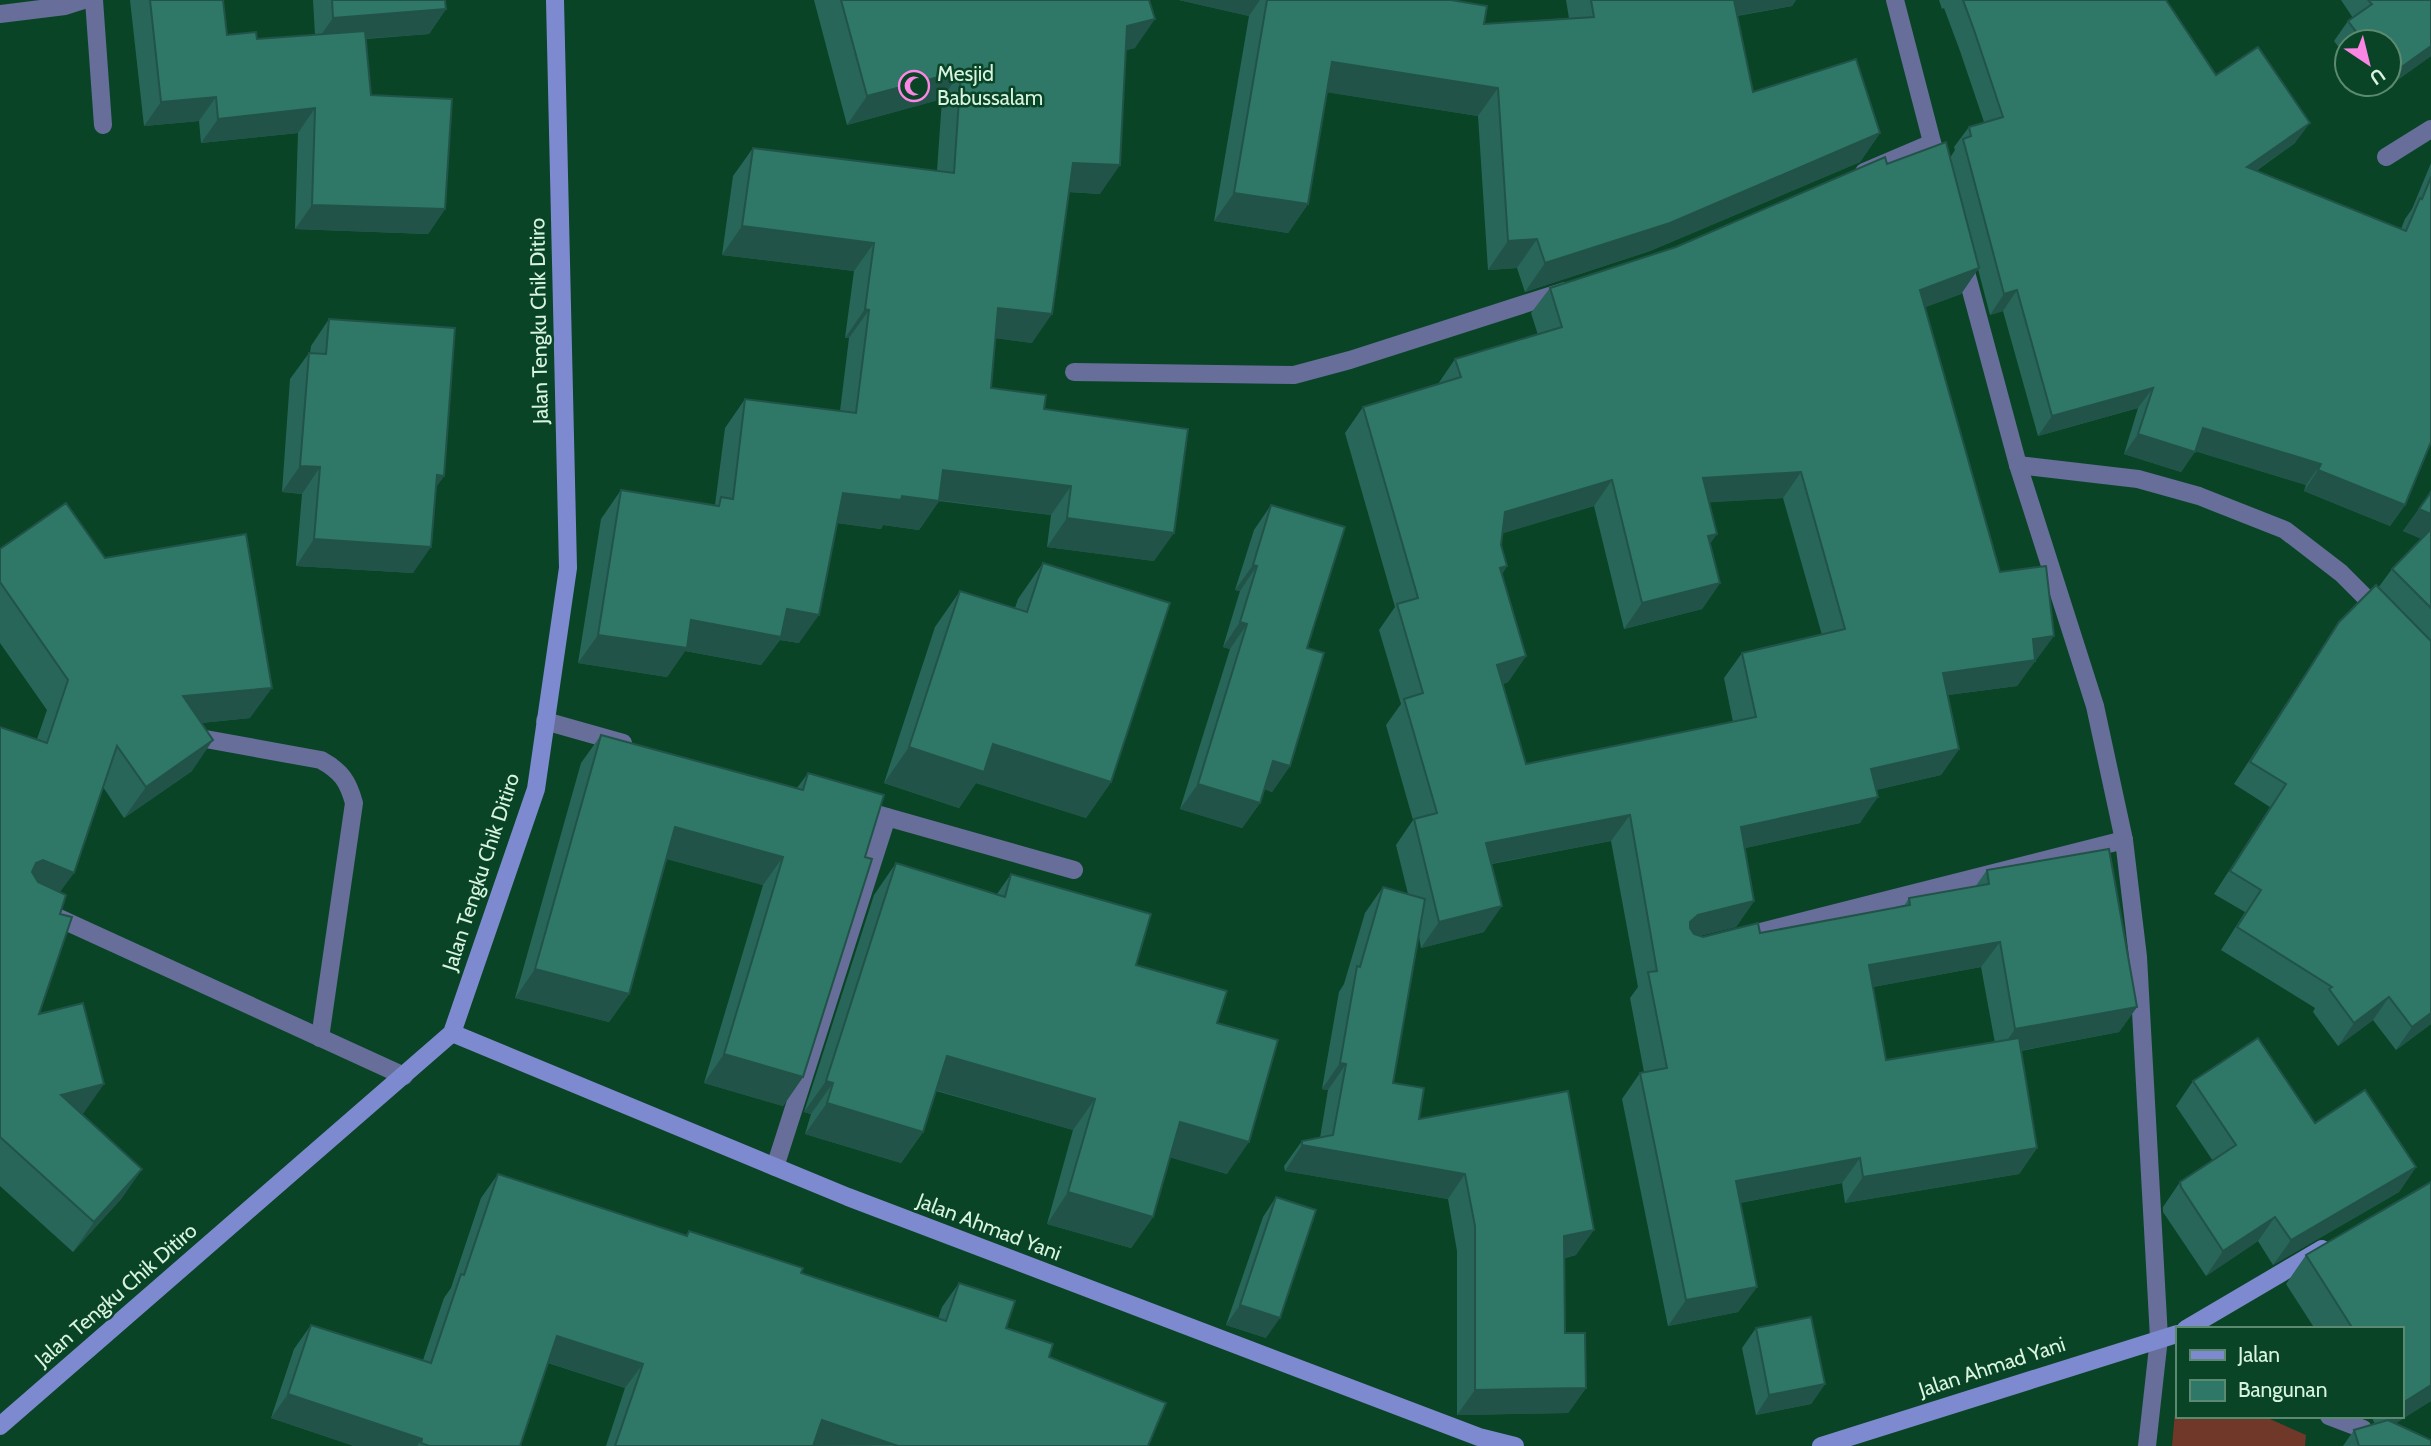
<svg xmlns="http://www.w3.org/2000/svg" width="2431" height="1446" font-family="Cabin,sans-serif">
<rect width="100%" height="100%" fill="#0a4427"/>
<path fill="#703829" d="M2177 1390V1416H2263L2306 1435 2305 1446H2172Z"/>
<g fill="none" stroke-linecap="round" stroke-linejoin="round">
<g stroke="#666e99" stroke-width="18">
<path d="M0 14 65 6 84 0"/>
<path d="M2386 157 2431 129"/>
<path d="M200 738 321 760C341 771 348 781 354 803L320 1038"/>
<path d="M50 914 404 1076"/>
</g>
<g stroke="#666e99" stroke-width="18">
<path d="M94 0 103 125"/>
<path d="M1895 0 1939 169"/>
<path d="M1864 172 1932 143"/>
<path d="M1963 261 2018 465 2095 706 2124 840 2138 957 2159 1338 2147 1446"/>
<path d="M1074 372 1294 375 1350 360 1565 291"/>
<path d="M2018 465 2138 479 2199 496 2285 530 2341 573 2380 612"/>
<path d="M545 721 623 743"/>
<path d="M855 808 1074 870"/>
<path d="M1737 938 2124 840"/>
<path d="M775 1167 887 817"/>
<path d="M2329 1416 2363 1429"/>
</g>
<g stroke="#7e8acf" stroke-width="18">
<path d="M452 1033 848 1197 1479 1437 1515 1446"/>
<path d="M2186 1329 2322 1249"/>
<path d="M0 1426 452 1033 536 789 568 568 555 0"/>
<path d="M1821 1446 2177 1334"/>
</g>
</g>
<g fill="#286659" fill-rule="evenodd">
<path d="M130 0H223L227 35 257 39 315 35 313 0H445L446 9 429 34 366 39 371 95 445 209 428 234 295 229 298 133 201 143 199 121 144 126Z"/>
<path d="M814 0H1149L1135 48 1126 50 1100 194 1069 192 1032 343 995 338 991 388 1044 409 1154 561 1047 547 1051 515 939 501 919 530 883 525 881 529 837 523 799 643 780 640 761 665 685 651 667 677 578 663 601 519 621 490 715 505 725 428 745 399 840 411 849 338H845L854 271 722 255 733 176 753 148 937 171 942 99 847 125Z"/>
<path d="M1179 0H1451L1484 24 1569 18 1566 0H1796L1792 6 1737 16 1753 92 1880 133 1860 162 1650 251 1525 292 1517 268 1488 270 1478 116 1327 92 1308 204 1288 233 1214 221 1249 16Z"/>
<path d="M1939 0H2166L2216 75 2295 143 2256 171 2401 229 2405 219 2412 209 2431 163V442L2405 505 2390 526 2304 491 2306 485 2195 451 2181 472 2124 454 2138 408 2038 436 2003 311 1990 315 1978 269 1961 294 1925 307 2000 572 2036 662H2034L2017 686 1948 695 1959 749 1941 775 1876 790 1860 823 1745 848 1754 901 1736 927 1699 936 1703 937 1760 933 1904 906 1909 898 1975 887 1987 870 2137 1007 2119 1032 2021 1051 2037 1148 2019 1174 1845 1203 1842 1183 1740 1203 1757 1287 1738 1312 1668 1326 1622 1099 1640 1073 1644 1072 1630 998 1638 987 1611 841 1492 864 1484 932 1421 948 1419 937 1393 1083 1419 1119 1576 1255 1565 1258V1333L1586 1388 1568 1413 1457 1415V1251L1448 1199 1285 1171 1284 1166 1302 1141 1320 1138 1328 1090 1322 1089 1339 992 1344 984 1365 913 1383 887 1408 894 1396 845 1413 820 1386 725 1401 704 1379 630 1395 607 1345 433 1363 407 1438 384 1455 359 1538 335 1531 313 1550 288 1676 247 1887 164 1950 158 1955 150 1954 147 1969 127 1984 122 1960 51 1944 8 1942 9ZM1783 498 1822 635 1742 653 1724 678 1733 722 1526 764 1503 684 1508 682 1526 656 1502 574 1507 566 1501 545 1503 533 1594 506 1624 629 1702 609 1720 583 1710 544 1709 502ZM1981 967 1995 1043 1886 1060 1873 987Z"/>
<path d="M2341 0H2431V56L2375 96 2366 84H2389V42H2347V58L2334 41 2348 21 2353 18Z"/>
<path d="M329 319 444 476 436 487 413 573 296 566 302 494 282 492 290 379 309 353H310L311 346Z"/>
<path d="M2431 492V1024L2396 1050 2373 1020 2338 1046 2313 1012 2315 1008 2221 950 2245 912 2214 894 2270 807 2234 784 2324 645 2339 622 2378 588 2392 569 2422 539 2403 531Z"/>
<path d="M1271 505 1307 648 1290 766 1272 792 1264 789 1260 803 1242 828 1180 809 1230 649 1223 647 1240 591 1235 590 1254 530Z"/>
<path d="M0 549 105 558 250 718 201 723 192 771 124 818 103 787 60 892V914L39 1014 82 1114 142 1169 121 1199 73 1252 0 1186V727L37 739 47 710 0 643Z"/>
<path d="M1043 563 1111 782 1086 818 976 783 959 808 884 783 935 627 960 591 1015 608 1018 599Z"/>
<path d="M601 735 797 788 808 773 865 857 803 1077 783 1106 704 1083 763 885 667 859 629 994 609 1022 515 998 581 763Z"/>
<path d="M896 863 997 894 1011 874 1217 1023 1227 1174 1170 1157 1153 1217 1131 1248 1047 1224 1073 1130 936 1091 923 1132 901 1163 805 1134 811 1114 804 1112 874 895Z"/>
<path d="M2193 1081 2315 1123 2416 1167 2399 1192 2273 1265 2258 1241 2206 1276 2163 1212V1207L2180 1182 2213 1161 2176 1106Z"/>
<path d="M498 1174 686 1236 689 1231 801 1273 938 1319 942 1307 959 1283 1006 1328 1049 1357 1148 1446H606L625 1388 548 1363 520 1446H354L271 1418 294 1349 311 1325 423 1360 444 1298 451 1288 481 1198Z"/>
<path d="M2431 1182V1401L2395 1423 2431 1440V1446H2343L2354 1430 2375 1424 2371 1416H2401V1329H2315L2286 1284 2306 1255Z"/>
<path d="M1276 1197 1266 1338 1226 1325 1263 1217Z"/>
<path d="M1756 1328 1825 1384 1811 1404 1756 1415 1742 1348Z"/>
</g>
<g fill="#215348">
<path d="M1179 0H1260L1249 16Z"/>
<path d="M1726 0H1796L1792 6 1712 20Z"/>
<path d="M446 9 429 34 316 42 333 18Z"/>
<path d="M1155 19 1135 48 1107 55 1127 26Z"/>
<path d="M2431 46V56L2375 96 2384 84H2389V76Z"/>
<path d="M1332 62 1498 88 1478 116 1312 90Z"/>
<path d="M961 71 942 99 847 125 867 96Z"/>
<path d="M216 97 199 121 144 126 161 102Z"/>
<path d="M315 108 298 133 201 143 218 119Z"/>
<path d="M2310 123 2295 143 2232 187 2247 167Z"/>
<path d="M1880 133 1860 162 1650 251 1525 292 1545 263Z"/>
<path d="M1073 163 1120 165 1100 194 1053 191Z"/>
<path d="M1234 193 1308 204 1288 233 1214 221Z"/>
<path d="M312 205 445 209 428 234 295 229Z"/>
<path d="M742 226 874 243 854 271 722 255Z"/>
<path d="M1537 239 1517 268 1488 270 1508 241Z"/>
<path d="M1979 268 1961 294 1902 316 1920 290Z"/>
<path d="M2017 290 2003 311 1990 315 2004 294Z"/>
<path d="M998 308 1052 314 1032 343 979 336Z"/>
<path d="M865 309 869 310 849 338H845Z"/>
<path d="M2153 388 2138 408 2038 436 2052 416Z"/>
<path d="M2203 428 2321 464 2306 485 2188 449Z"/>
<path d="M2138 434 2195 452 2181 472 2124 454Z"/>
<path d="M300 466 320 467 302 494 282 492Z"/>
<path d="M943 470 1071 486 1051 515 923 498Z"/>
<path d="M2318 470 2405 505 2390 526 2304 491Z"/>
<path d="M1801 472 1783 498 1685 504 1703 478Z"/>
<path d="M437 475 444 476 425 502Z"/>
<path d="M1612 480 1594 506 1487 538 1505 512Z"/>
<path d="M843 493 902 496 939 501 919 530 883 525 881 529 823 521Z"/>
<path d="M2419 509 2431 514V534L2426 541 2403 531Z"/>
<path d="M1067 518 1174 533 1154 561 1047 547Z"/>
<path d="M1717 534 1699 560 1708 536Z"/>
<path d="M314 539 431 547 413 573 296 566Z"/>
<path d="M1253 565 1257 566 1240 591 1235 590Z"/>
<path d="M1507 566 1489 592 1500 568Z"/>
<path d="M1720 583 1702 609 1624 629 1642 603Z"/>
<path d="M787 609 819 615 799 643 780 640 761 665 685 651 667 677 578 663 598 635 691 620Z"/>
<path d="M1240 622 1247 624 1230 649 1223 647Z"/>
<path d="M2054 636 2017 686 1925 698 1943 673 2033 639Z"/>
<path d="M1526 656 1508 682 1479 691 1497 665Z"/>
<path d="M272 688 250 718 161 727 183 696Z"/>
<path d="M213 740 192 771 124 818 146 787Z"/>
<path d="M993 744 1111 782 1086 818 976 783 959 808 884 783 909 747Z"/>
<path d="M1959 749 1941 775 1853 795 1871 769Z"/>
<path d="M1273 761 1290 766 1272 792 1255 786Z"/>
<path d="M1198 784 1260 803 1242 828 1180 809Z"/>
<path d="M1878 797 1860 823 1723 853 1741 827Z"/>
<path d="M1630 815 1611 841 1468 868 1486 843Z"/>
<path d="M675 827 783 857 763 885 655 856Z"/>
<path d="M43 860 74 873 52 903 22 891 36 863Z"/>
<path d="M1754 901 1736 927 1680 941 1690 922 1698 915Z"/>
<path d="M1502 906 1484 932 1421 948 1439 922Z"/>
<path d="M2000 942 1981 967 1851 991 1869 965Z"/>
<path d="M535 969 629 994 609 1022 515 998Z"/>
<path d="M2389 997 2373 1020 2338 1046 2354 1023Z"/>
<path d="M2137 1007 2119 1032 1997 1055 2015 1029Z"/>
<path d="M2431 1013V1024L2396 1050 2412 1027Z"/>
<path d="M724 1054 803 1077 783 1106 704 1083Z"/>
<path d="M947 1056 1095 1099 1073 1130 925 1087Z"/>
<path d="M1340 1063 1346 1064 1328 1090 1322 1089Z"/>
<path d="M826 1081 833 1083 811 1114 804 1112Z"/>
<path d="M104 1084 83 1114 61 1095Z"/>
<path d="M827 1103 923 1132 901 1163 805 1134Z"/>
<path d="M1180 1122 1249 1142 1227 1174 1158 1154Z"/>
<path d="M1302 1145 1465 1174 1448 1199 1285 1171Z"/>
<path d="M2037 1148 2019 1174 1845 1203 1863 1177Z"/>
<path d="M1860 1158 1842 1183 1718 1207 1736 1181Z"/>
<path d="M2416 1167 2399 1192 2273 1265 2291 1240Z"/>
<path d="M142 1169 121 1199 73 1252 94 1222Z"/>
<path d="M1068 1192 1153 1217 1131 1248 1047 1224Z"/>
<path d="M2275 1217 2258 1241 2206 1276 2223 1251Z"/>
<path d="M1594 1230 1576 1255 1547 1261 1564 1236Z"/>
<path d="M1757 1287 1738 1312 1668 1326 1686 1300Z"/>
<path d="M1240 1305 1280 1318 1266 1338 1226 1325Z"/>
<path d="M557 1336 643 1364 625 1388 540 1360Z"/>
<path d="M1825 1384 1811 1404 1756 1415 1769 1395Z"/>
<path d="M2431 1385V1401L2381 1433 2392 1416H2401V1404Z"/>
<path d="M1586 1388 1568 1413 1457 1415 1475 1390Z"/>
<path d="M288 1394 422 1439 417 1446H354L271 1418Z"/>
<path d="M822 1420 898 1445 810 1446Z"/>
</g>
<g fill="#2f7767" stroke="#215348" stroke-width="2" fill-rule="evenodd">
<path d="M150 0H223L227 35 256 32 257 39 365 31 371 95 452 99 445 209 312 205 315 108 218 119 216 97 161 102Z"/>
<path d="M332 0H445L446 9 333 18Z"/>
<path d="M841 0H1149L1155 19 1127 26 1120 165 1073 163 1052 314 998 308 991 388 1046 395 1044 409 1188 429 1174 533 1067 518 1071 486 943 470 939 501 902 496 901 500 843 493 819 615 787 609 781 637 691 620 687 648 598 635 621 490 719 506 721 497 733 499 745 399 856 413 869 310 865 309 874 243 742 226 753 148 954 173 961 71 867 96Z"/>
<path d="M1267 0H1451L1487 6 1484 24 1594 17 1591 0H1734L1753 92 1856 59 1880 133 1670 223 1545 263 1537 239 1508 241 1498 88 1332 62 1308 204 1234 193Z"/>
<path d="M1963 0H2166L2216 75 2258 47 2310 123 2247 167 2406 231 2420 198 2422 199 2431 177V442L2405 505 2318 470 2321 464 2203 428 2195 452 2138 434 2153 388 2052 416 2017 290 2004 294 1963 139 1971 136 1969 127 2003 117 1974 30Z"/>
<path d="M2368 0H2431V46L2389 76V42H2364L2348 21 2372 4Z"/>
<path d="M1946 142 1979 268 1920 290 2000 572 2046 566 2054 636 2033 639 2035 660 1943 673 1959 749 1871 769 1878 797 1741 827 1754 901 1698 915 1690 922V928L1694 934 1703 937 1758 923 1760 933 1910 905 1909 898 1989 884 1987 870 2109 849 2137 1007 2015 1029 2000 942 1869 965 1886 1060 2019 1038 2037 1148 1863 1177 1860 1158 1736 1181 1757 1287 1686 1300 1640 1073 1667 1068 1648 972 1657 971 1630 815 1486 843 1502 906 1439 922 1414 819 1437 813 1404 699 1423 693 1397 604 1418 598 1363 407 1461 377 1455 359 1562 327 1550 288 1676 247 1885 157 1887 164ZM1801 472 1845 629 1742 653 1756 717 1526 764 1497 665 1526 656 1500 568 1507 566 1501 545 1505 512 1612 480 1642 603 1720 583 1708 536 1717 534 1703 478Z"/>
<path d="M329 319 455 328 444 476 437 475 431 547 314 539 320 467 300 466 309 353 326 354Z"/>
<path d="M2431 492V514L2419 509Z"/>
<path d="M66 503 105 558 246 534 272 688 183 696 213 740 146 787 117 746 74 873 43 860 36 863 32 872 38 882 66 895 60 914 72 917 39 1014 83 1003 104 1084 61 1095 142 1169 94 1222 0 1137V727L47 743 68 680 0 582V549Z"/>
<path d="M1271 505 1345 527 1307 648 1324 653 1290 766 1273 761 1260 803 1198 784 1247 624 1240 622 1257 566 1253 565Z"/>
<path d="M2431 529V608L2392 569Z"/>
<path d="M1043 563 1170 603 1111 782 993 744 984 772 909 747 960 591 1027 612Z"/>
<path d="M2376 585 2431 641V1013L2412 1027 2389 997 2354 1023 2329 989 2332 987 2237 927 2261 890 2230 871 2286 784 2250 762 2339 622Z"/>
<path d="M601 735 803 790 808 773 884 795 865 857 872 859 803 1077 724 1054 783 857 675 827 629 994 535 969Z"/>
<path d="M896 863 1005 897 1011 874 1151 914 1136 965 1227 991 1217 1023 1278 1040 1249 1142 1180 1122 1153 1217 1068 1192 1095 1099 947 1056 923 1132 827 1103 833 1083 826 1081Z"/>
<path d="M1383 887 1425 899 1393 1083 1424 1088 1419 1119 1568 1091 1594 1230 1564 1236 1565 1333H1585L1586 1388 1475 1390V1226L1465 1174 1302 1145V1141L1333 1135 1346 1064 1340 1063 1357 966 1360 967Z"/>
<path d="M2258 1038 2315 1123 2365 1090 2416 1167 2291 1240 2275 1217 2223 1251 2181 1187 2180 1182 2236 1145 2193 1081Z"/>
<path d="M498 1174 687 1236 689 1231 803 1268 801 1273 946 1321 959 1283 1015 1301 1006 1328 1053 1344 1049 1357 1166 1403 1148 1446H898L822 1420 813 1446H615L643 1364 557 1336 520 1446H429L421 1443 422 1439 288 1394 311 1325 431 1363 461 1274 464 1275Z"/>
<path d="M2431 1182V1385L2401 1404V1329H2353L2306 1255Z"/>
<path d="M1276 1197 1316 1210 1280 1318 1240 1305Z"/>
<path d="M1811 1317 1825 1384 1769 1395 1756 1328Z"/>
<path d="M2388 1420 2431 1440V1446H2359L2354 1430Z"/>
</g>
<defs>
<g id="mosque-ring" transform="scale(1.575)"><circle r="9.5" fill="#0a4427" stroke="#fc86e3" stroke-width="1.5"/><path d="M3.5-4.9A6 6 0 1 0 3.5 4.9A5 5 0 1 1 3.5-4.9Z" fill="#fc86e3"/></g>
</defs>
<g fill-rule="evenodd">
<use href="#mosque-ring" x="914" y="86"/>
</g>
<g text-anchor="middle" stroke-width="5" stroke-linejoin="round" paint-order="stroke">
<g font-size="21" fill="#d8f4e1" stroke="#0a4427" text-anchor="start">
<text x="937" y="81">Mesjid<tspan x="937" dy="24">Babussalam</tspan></text>
</g>
<g font-size="21" fill="#d8f4e1" stroke="#0a4427">
<text transform="translate(539 321) rotate(-91)" y="7">Jalan Tengku Chik Ditiro</text>
<text transform="translate(481 872) rotate(-72)" y="7">Jalan Tengku Chik Ditiro</text>
<text transform="translate(989 1227) rotate(21)" y="7">Jalan Ahmad Yani</text>
<text transform="translate(116 1295) rotate(-41)" y="7">Jalan Tengku Chik Ditiro</text>
<text transform="translate(1992 1367) rotate(-18)" y="7">Jalan Ahmad Yani</text>
</g>
</g>
<rect x="2176" y="1327" width="228" height="91" fill="#0a4427" stroke="#5c8a71" stroke-width="2"/>
<rect x="2190" y="1350" width="35" height="10" fill="#7e8acf" stroke="#5c8a71" stroke-width="2"/>
<text x="2238" y="1362" font-size="21" fill="#d8f4e1">Jalan</text>
<rect x="2190" y="1380" width="35" height="21" fill="#2f7767" stroke="#5c8a71" stroke-width="2"/>
<text x="2238" y="1397" font-size="21" fill="#d8f4e1">Bangunan</text>
<g transform="translate(2368 63) rotate(145)"><circle r="33" fill="#0a4427" stroke="#5c8a71" stroke-width="2"/>
<path d="M0-5L12 26L0 18L-12 26Z" fill="#fc86e3"/>
<text y="-10" font-size="19" font-weight="bold" text-anchor="middle" fill="#d8f4e1">U</text>
</g>
</svg>
